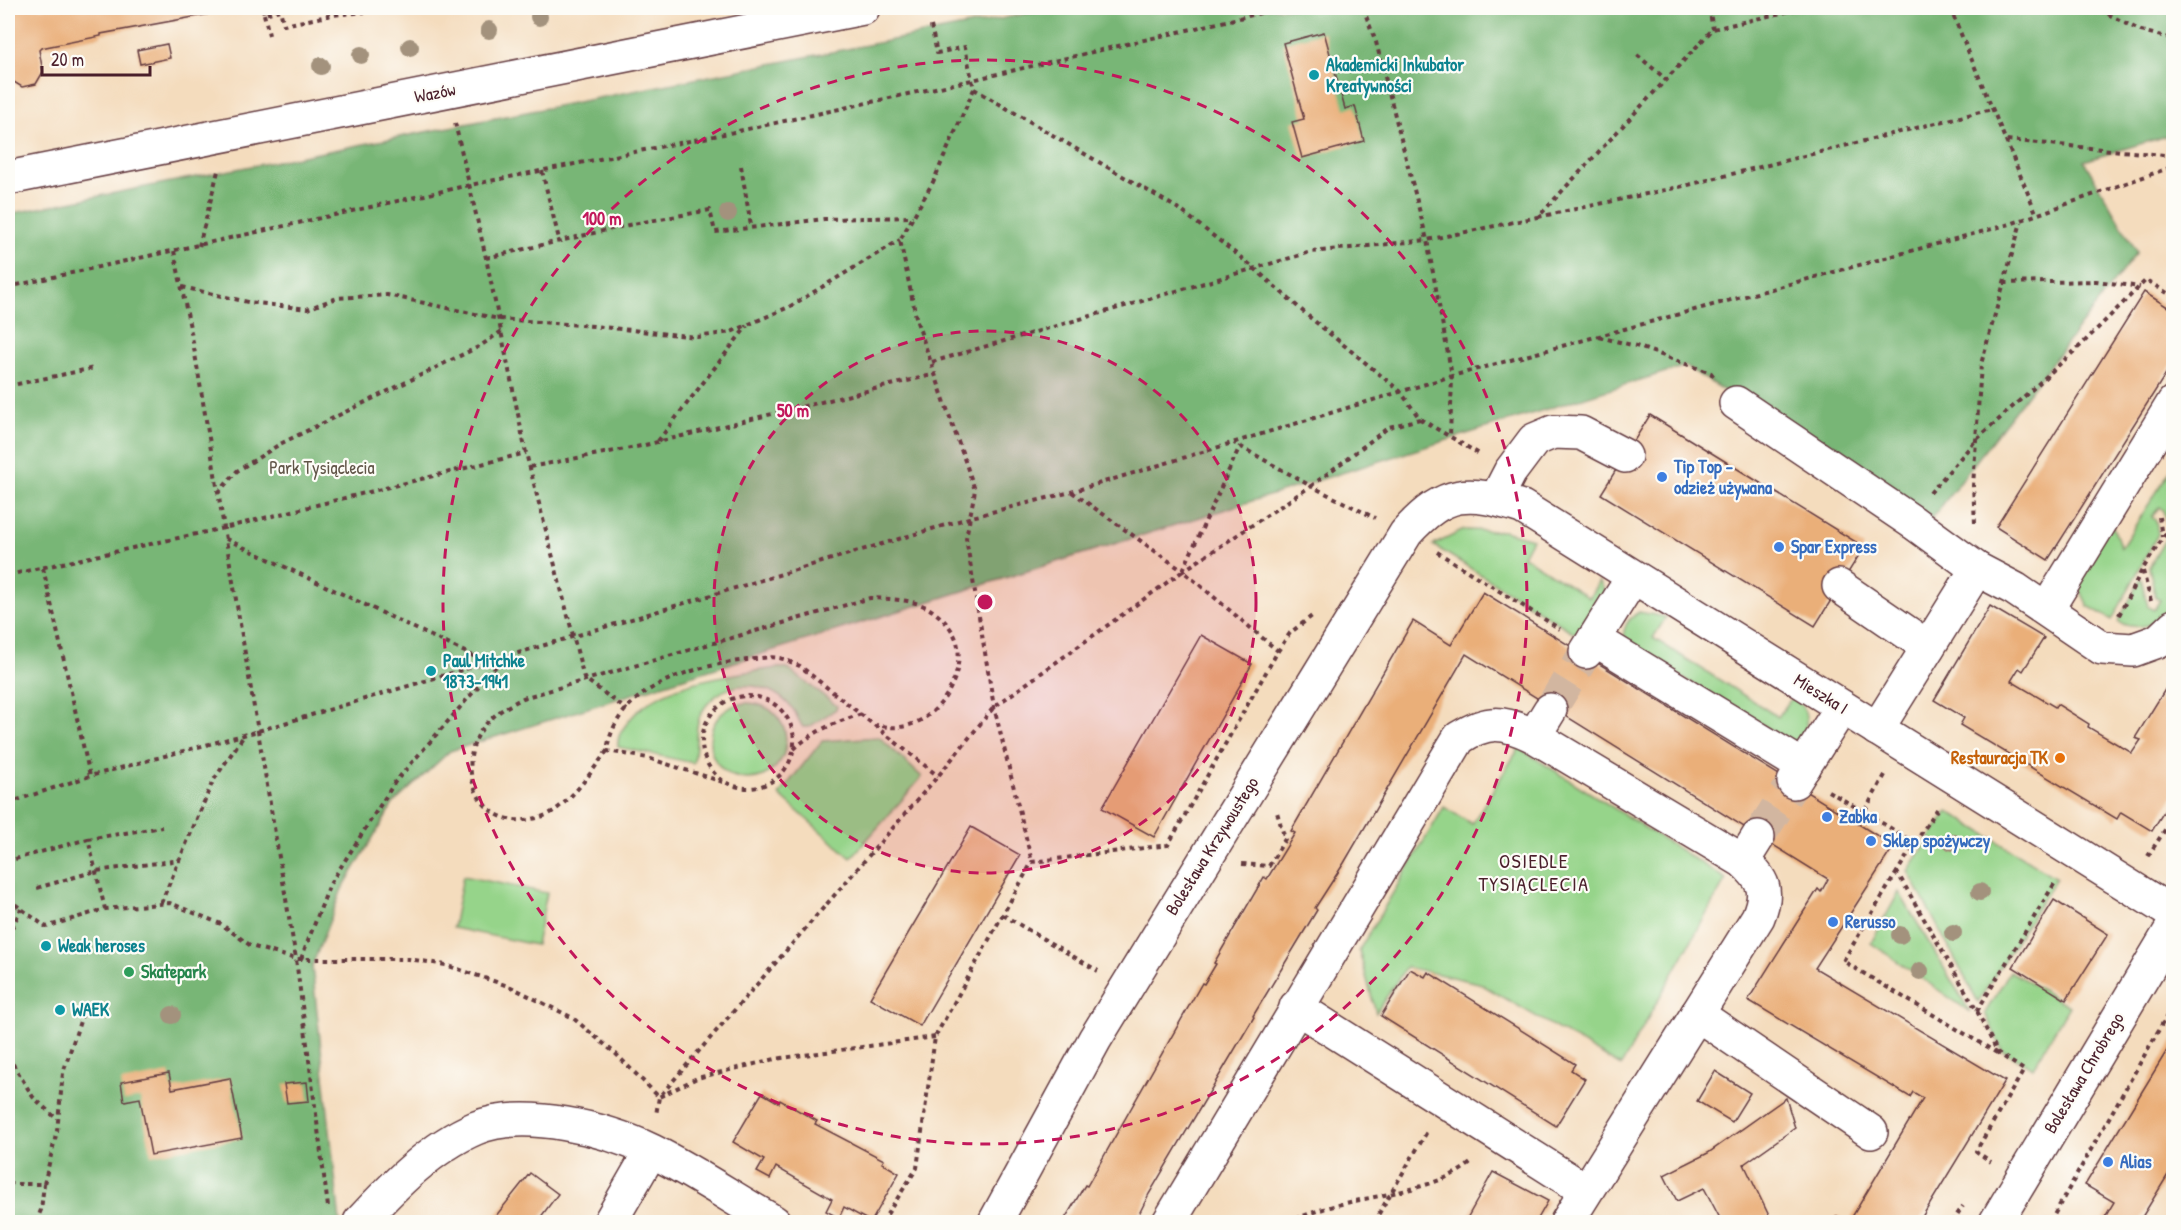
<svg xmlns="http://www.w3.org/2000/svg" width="2181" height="1230" font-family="'Patrick Hand',sans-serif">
<rect width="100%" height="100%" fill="#fdfcf7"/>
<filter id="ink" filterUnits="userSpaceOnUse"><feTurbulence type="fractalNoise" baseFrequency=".0167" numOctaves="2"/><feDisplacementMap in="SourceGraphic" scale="12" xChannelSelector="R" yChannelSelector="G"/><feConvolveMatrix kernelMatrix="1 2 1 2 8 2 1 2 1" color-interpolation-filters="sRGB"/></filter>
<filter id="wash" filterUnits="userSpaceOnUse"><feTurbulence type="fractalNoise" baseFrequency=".008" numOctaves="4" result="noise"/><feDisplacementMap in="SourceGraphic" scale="24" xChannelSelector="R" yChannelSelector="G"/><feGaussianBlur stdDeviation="1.35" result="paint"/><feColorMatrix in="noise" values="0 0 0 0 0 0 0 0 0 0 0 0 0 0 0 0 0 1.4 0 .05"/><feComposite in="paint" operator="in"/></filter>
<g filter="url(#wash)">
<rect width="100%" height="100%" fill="#f4dcbd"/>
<g fill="#96d48a" stroke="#707a5a" stroke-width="1.5">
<path d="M937 8H983L940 16 929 9Z"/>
<path d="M2173 466V510L2166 522 2163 510 2159 507 2152 517 2156 521 2158 534 2112 620 2088 606 2077 583 2110 519 2121 548Z"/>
<path d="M2173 526V613C2154 624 2140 632 2118 622L2141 578 2148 607 2154 610 2160 600 2156 598 2149 567Z"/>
<path d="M1464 530 1504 531 1532 539 1523 556 1589 598 1599 581C1601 584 1603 587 1604 590 1606 599 1584 629 1576 634L1433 545Z"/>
<path d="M1639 612 1666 617 1653 638 1778 717 1793 696C1809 709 1813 732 1792 743L1624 643C1622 629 1626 620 1639 612Z"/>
<path d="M777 668H787L837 706 836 709 809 727H803C798 721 797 713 791 707 765 676 716 678 699 718 694 731 698 754 693 763L618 747C617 739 620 732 625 726 655 681 727 675 777 668Z"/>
<circle cx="748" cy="741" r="38"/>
<path d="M879 737 922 777 851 858 779 795 822 741Z"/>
<path d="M1519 748 1726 879 1621 1066 1479 983 1406 967 1376 1013 1359 950 1444 807 1472 824Z"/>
<path d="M1948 811 2056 878 1978 1002 1908 871Z"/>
<path d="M463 876 547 893 536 945 453 928Z"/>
<path d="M1899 892 1970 1012 1871 943Z"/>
<path d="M2010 971 2069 1006 2033 1068 2002 1050 1985 1013Z"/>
</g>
<path fill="#78b676" stroke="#616a50" stroke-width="1.5" d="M1055 8H2173V134L2084 161 2137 252 1930 521 1685 366 450 751 393 804 342 889 312 966 340 1222H8V214Z"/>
<g id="blocks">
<g fill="#eaaf79">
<path d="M8 8H231L232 10 101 34V36L41 48 39 50 43 72 36 84 22 87 9 79 8 73Z"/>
<path d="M1324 32 1345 109 1355 106 1364 141 1302 158 1292 122 1304 119 1283 43Z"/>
<path d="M167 44 170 58 140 64 137 50Z"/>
<path d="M2144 292 2174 311V361L2048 560 1996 527Z"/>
<path d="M1650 415 1864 547 1815 626 1601 494Z"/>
<path d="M1483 592 1894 846 1815 968 2005 1081 1919 1222H1849L1923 1098 1913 1092 1910 1097 1748 1000 1818 889 1821 892 1828 879 1466 654 1344 863 1315 908 1317 910 1253 1016 1254 1017 1149 1194 1135 1222H1063L1085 1185 1087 1186 1202 983 1204 984 1216 964 1214 963 1264 877 1267 879 1295 833 1291 831 1413 621 1451 645Z"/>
<path d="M1990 606 2044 638 2023 671 2019 668 2011 681 2055 707 2057 704 2089 724 2088 727 2132 753 2141 740 2135 738 2174 675V795L2152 831 2121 812 2117 819 1960 725 1964 718 1934 700Z"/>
<path d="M1201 635 1252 664 1154 837 1102 808Z"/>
<path d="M971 827 1020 855 920 1026 870 998Z"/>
<path d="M2054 900 2108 934 2066 1000 2013 967Z"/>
<path d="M1410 969 1425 977 1428 972 1575 1064 1571 1070 1585 1079 1556 1126 1381 1016Z"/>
<path d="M2174 1039V1165L2139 1222H2102L2114 1202 2085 1185Z"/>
<path d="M1715 1071 1750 1093 1732 1122 1697 1101Z"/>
<path d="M169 1073 172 1089 230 1078 242 1138 151 1155 140 1098 124 1101 121 1082Z"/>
<path d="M307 1082 309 1101 287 1103 284 1084Z"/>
<path d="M762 1093 779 1103 780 1100 817 1121 815 1124 884 1160 882 1163 899 1173 871 1222 844 1207 839 1218 826 1211 832 1199 776 1167 770 1179 757 1172 764 1160 733 1142Z"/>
<path d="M1786 1098 1795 1128 1744 1164 1772 1222H1722L1704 1188 1677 1201 1664 1175 1708 1153Z"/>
<path d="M1493 1172 1548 1201 1536 1222H1465Z"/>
<path d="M530 1173 558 1194 537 1222H491Z"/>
<path d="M1837 1216 1848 1222H1832Z"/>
</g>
</g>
</g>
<g filter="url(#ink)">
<use href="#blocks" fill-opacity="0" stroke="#643b41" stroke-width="1.5"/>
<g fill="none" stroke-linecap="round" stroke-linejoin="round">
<g stroke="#d2b6a0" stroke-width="33" stroke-dasharray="33 16" stroke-linecap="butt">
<path d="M1550 710 1586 652"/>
<path d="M1758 837 1794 782"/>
</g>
<g stroke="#643b41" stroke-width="36">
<g id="minor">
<path d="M8 178 863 8"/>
<path d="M1736 403 1914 523 1977 569"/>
<path d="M1496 499 1510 472 1534 440 1553 432 1581 433 1625 456"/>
<path d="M1839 586 1928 647"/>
<path d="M2047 609 2174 402"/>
<path d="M1594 639 1804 767"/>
<path d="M1586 652 1633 577"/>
<path d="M1877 729 1977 569 2015 589 2102 648 2133 650 2158 641 2174 626"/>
<path d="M1534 736 1550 710"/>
<path d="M1794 782 1842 707"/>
<path d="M1743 861 1758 837"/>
<path d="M1296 1007 1585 1190"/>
<path d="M1697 1014 1871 1132"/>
<path d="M360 1222C392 1187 431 1147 476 1128 524 1108 607 1129 652 1151 694 1172 734 1199 774 1222"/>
<path d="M610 1222 651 1151"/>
<path d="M995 1222 1095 1039 1406 533C1446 489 1468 490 1522 507L2174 914"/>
<path d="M1169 1222 1459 738C1487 720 1503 721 1534 736L1743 861C1764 881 1769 890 1758 917L1567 1222"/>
<path d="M1996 1222 2174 925"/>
</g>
</g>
<g stroke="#643b41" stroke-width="4" stroke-dasharray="4.5 4.5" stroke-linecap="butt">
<path d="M263 8 264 14 280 10 284 25 332 15 411 8"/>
<path d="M459 8 469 12"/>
<path d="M1363 8 1376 42 1427 240 1452 376 1450 437"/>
<path d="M1709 8 1713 29"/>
<path d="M1950 8 2037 215"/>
<path d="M2102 8 2104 12 2141 31 2174 39"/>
<path d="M264 14 269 35"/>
<path d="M931 26 937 53 965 47 974 89 933 182 900 240 917 322 975 490 966 538 994 707 1032 862"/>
<path d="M1637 55 1667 80"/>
<path d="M974 89 1179 209 1253 267 1307 315 1400 391 1420 419 1389 427 1311 486 1234 443"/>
<path d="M455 123 486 258 526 453 584 678 627 710"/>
<path d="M2007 140 2174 156"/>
<path d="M741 166 751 226"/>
<path d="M542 171 560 243"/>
<path d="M1538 217 1684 186 1992 109"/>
<path d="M199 246 218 171"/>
<path d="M174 251 193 342 296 959 328 1207"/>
<path d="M486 258 633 224 710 210 715 232 824 219 913 217"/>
<path d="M2004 283 2096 281 2140 287"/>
<path d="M8 287 470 185 734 132 972 80 1282 8"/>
<path d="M182 287 248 302 307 309 337 298 387 295 499 319 593 326 697 337 731 332 789 307 900 240"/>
<path d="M1599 337 1636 346 1711 373 1715 378"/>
<path d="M932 362 1311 252 1427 240 1538 217 1713 29 1803 8"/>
<path d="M8 386 94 368"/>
<path d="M1420 419 1481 455"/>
<path d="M658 441 747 326"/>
<path d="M530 467 641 446 936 374"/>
<path d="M1072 492 1183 571 1311 486 1375 518"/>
<path d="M218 493 237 471 280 444 480 346 502 331"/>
<path d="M1930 493 1976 440 2081 345 2146 280 2174 297"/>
<path d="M2159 517 2162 537"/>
<path d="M1975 523 1973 486 1981 364 2021 222"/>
<path d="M226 539 486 662"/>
<path d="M1437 552 1560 629"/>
<path d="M43 568 90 776"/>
<path d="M1183 570 1240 446"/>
<path d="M2143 571 2151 601"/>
<path d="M8 575 224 528 526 453"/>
<path d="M2119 615 2142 570 2174 521"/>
<circle cx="748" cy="742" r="46"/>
<path d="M794 749C815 730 836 722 862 714"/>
<path d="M607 751C591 772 574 798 552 812 545 817 533 819 525 820 477 824 457 768 480 732 491 715 506 707 523 698L870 598C887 599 913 599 928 608 940 615 953 628 957 642 966 678 936 724 899 727 891 728 883 726 876 725"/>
<path d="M1885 775 1864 812 1915 843 1897 872 1977 1011 1998 1053 2024 1070 1976 1151 1991 1162"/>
<path d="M723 782 648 758 607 751C615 687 693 666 747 660 757 659 770 656 779 658 786 659 794 664 800 666L938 776"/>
<path d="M1828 791 1864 812"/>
<path d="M8 803 90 776 258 731 972 517 1071 492 1452 376 2010 224 2174 166"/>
<path d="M88 839 162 827"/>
<path d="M1915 843 1938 808"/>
<path d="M2148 856 2174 816"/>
<path d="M15 859 88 839 105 909"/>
<path d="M1242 864 1269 866 1285 839 1276 809"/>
<path d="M1897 872 1843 961 1997 1053"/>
<path d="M37 888 96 871 180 860"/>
<path d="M8 899 46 927 105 909 170 903 221 924 251 946 296 959H409L446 965 511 987 573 1018 616 1054 659 1097 656 1115"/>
<path d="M161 903 213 781 245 734"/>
<path d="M1003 915 1098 971"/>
<path d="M8 936 21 909"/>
<path d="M301 959 330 884 395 782 504 657"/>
<path d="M1977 1011 2056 881"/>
<path d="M935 1037 775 1059 697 1078 659 1097 938 776 994 707 1183 571 1278 651"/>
<path d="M8 1056 33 1097 58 1120"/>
<path d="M8 1184H44L57 1131 63 1073 85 1006"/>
<path d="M36 1222 41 1210 44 1184"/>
<path d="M882 1222 917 1168 935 1037 1032 862 1168 845 1278 651 1290 633 1312 616"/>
<path d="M1287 1222C1301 1217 1315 1211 1330 1207 1372 1195 1441 1190 1473 1161"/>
<path d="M1374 1222 1428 1130"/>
<path d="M1952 1222 1963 1206"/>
<path d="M2050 1222 2174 1003"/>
</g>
<use href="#minor" stroke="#fff" stroke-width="33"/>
</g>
<g fill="#a3927d">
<circle cx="539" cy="17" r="9"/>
<circle cx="489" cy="30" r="9"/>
<circle cx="410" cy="47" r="9"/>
<circle cx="361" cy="55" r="9"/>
<circle cx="321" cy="66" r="9"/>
<circle cx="728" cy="213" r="9"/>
<circle cx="1952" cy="842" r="9"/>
<circle cx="1980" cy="892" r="9"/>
<circle cx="1953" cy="933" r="9"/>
<circle cx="1900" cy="935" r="9"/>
<circle cx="1920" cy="971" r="9"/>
<circle cx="172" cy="1015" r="9"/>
</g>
</g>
<circle cx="985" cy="602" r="271" fill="#c2185b" fill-opacity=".12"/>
<g fill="none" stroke="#c2185b" stroke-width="3" stroke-dasharray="10 8">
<circle cx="985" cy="602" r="271"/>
<circle cx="985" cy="602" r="542"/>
</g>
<g fill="#0f9aa8" stroke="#fdfcf7" stroke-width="2">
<circle cx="1314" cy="75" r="6"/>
<circle cx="431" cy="671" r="6"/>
<circle cx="46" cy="946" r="6"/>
<circle cx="60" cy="1010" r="6"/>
</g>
<g fill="#3f7fe0" stroke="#fdfcf7" stroke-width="2">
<circle cx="1662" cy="477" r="6"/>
<circle cx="1779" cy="547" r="6"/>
<circle cx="1827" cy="817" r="6"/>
<circle cx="1871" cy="841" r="6"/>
<circle cx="1833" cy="922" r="6"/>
<circle cx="2108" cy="1162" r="6"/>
</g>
<circle fill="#e8710a" stroke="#fdfcf7" stroke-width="2" cx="2060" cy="758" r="6"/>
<circle fill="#2e9e5b" stroke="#fdfcf7" stroke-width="2" cx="129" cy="972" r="6"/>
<g text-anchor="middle" stroke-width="4.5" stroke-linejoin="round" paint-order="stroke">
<g font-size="18" font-weight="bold" fill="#0d838f" stroke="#fdfcf7" text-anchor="start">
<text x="1326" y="71">Akademicki Inkubator<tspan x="1326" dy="21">Kreatywności</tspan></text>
<text x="443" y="667">Paul Mitchke<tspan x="443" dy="21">1873-1941</tspan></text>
<text x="58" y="952">Weak heroses</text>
<text x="72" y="1016">WAEK</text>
</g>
<g font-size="18" fill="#4a1f2b" stroke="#fdfcf7">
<text transform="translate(435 93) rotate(-11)" y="6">Wazów</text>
<text transform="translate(1821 694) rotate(32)" y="6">Mieszka I</text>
<text transform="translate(1212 846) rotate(-58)" y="6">Bolesława Krzywoustego</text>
<text transform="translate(2084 1073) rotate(-59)" y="6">Bolesława Chrobrego</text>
</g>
<g font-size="18" font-weight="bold" fill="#366cbe" stroke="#fdfcf7" text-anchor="start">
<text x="1674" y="473">Tip Top -<tspan x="1674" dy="21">odzież używana</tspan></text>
<text x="1791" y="553">Spar Express</text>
<text x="1839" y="823">Zabka</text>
<text x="1883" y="847">Sklep spożywczy</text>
<text x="1845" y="928">Rerusso</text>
<text x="2120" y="1168">Alias</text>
</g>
<g font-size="18" fill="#615548" stroke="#fdfcf7">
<text x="322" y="474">Park Tysiąclecia</text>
</g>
<g font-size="18" font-weight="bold" fill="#c56008" stroke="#fdfcf7" text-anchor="end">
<text x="2048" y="764">Restauracja TK</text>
</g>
<g font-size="18" font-weight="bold" fill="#27864d" stroke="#fdfcf7" text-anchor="start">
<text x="141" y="978">Skatepark</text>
</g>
<g font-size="20" letter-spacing="1.5" fill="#4a1f2b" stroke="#fdfcf7">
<text x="1534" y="868">OSIEDLE<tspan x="1534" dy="23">TYSIĄCLECIA</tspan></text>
</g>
</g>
<circle cx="985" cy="602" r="9" fill="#c2185b" stroke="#fdfcf7" stroke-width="3"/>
<g font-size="18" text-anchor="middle" font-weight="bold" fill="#c2185b" stroke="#fdfcf7" stroke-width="4.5" stroke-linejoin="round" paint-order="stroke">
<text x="602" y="225">100 m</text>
<text x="793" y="417">50 m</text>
</g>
<rect width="2181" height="1230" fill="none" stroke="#fdfcf7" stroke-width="30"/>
<path d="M42 66v9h108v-9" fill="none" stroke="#4a1f2b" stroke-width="3"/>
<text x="51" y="66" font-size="18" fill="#4a1f2b" stroke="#fdfcf7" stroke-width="4.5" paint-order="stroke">20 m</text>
</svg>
